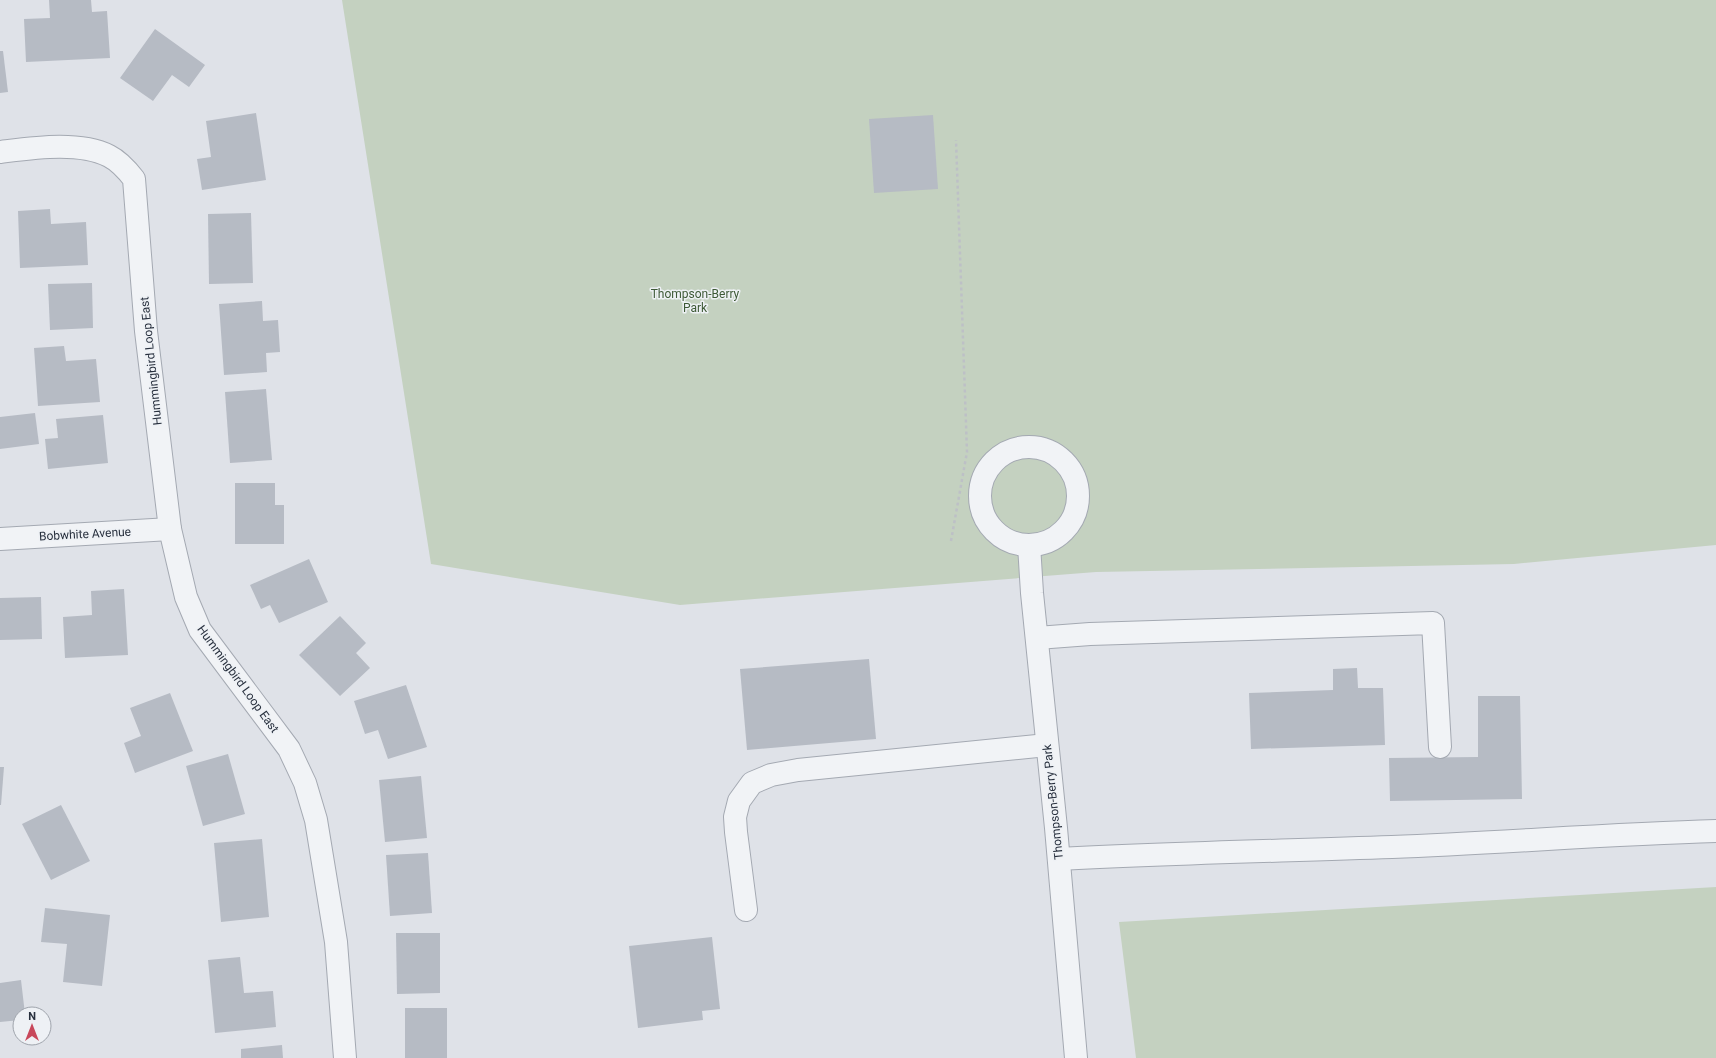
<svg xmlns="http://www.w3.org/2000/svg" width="1716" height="1058" font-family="Roboto,sans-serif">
<rect width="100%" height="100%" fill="#dfe2e8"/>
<g fill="#c4d1c0">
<path d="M342 0H1716V545L1514 564 1096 572 680 605 431 564Z"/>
<path d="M1716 887V1058H1136L1119 922Z"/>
</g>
<g fill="#b6bbc4">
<path d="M49 0H91L92 12 107 11 110 58 26 62 24 19 50 18Z"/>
<path d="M155 29 205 65 189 87 172 75 153 101 120 78Z"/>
<path d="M0 51H3L8 92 0 93Z"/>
<path d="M256 113 266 180 202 190 197 159 211 157 206 121Z"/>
<path d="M933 115 938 189 874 193 869 119Z"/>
<path d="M50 209 51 224 86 222 88 265 20 268 18 211Z"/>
<path d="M251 213 253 283 209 284 208 214Z"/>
<path d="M92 283 93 328 50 330 48 284Z"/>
<path d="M262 301 263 321 278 320 280 352 266 353 267 372 224 375 219 304Z"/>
<path d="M64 346 66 361 96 359 100 402 38 406 34 348Z"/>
<path d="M266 389 272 460 230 463 225 392Z"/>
<path d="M35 413 39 444 0 449V417Z"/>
<path d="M103 415 108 463 48 469 45 439 58 438 56 419Z"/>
<path d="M235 483H275V505H284V544H235Z"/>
<path d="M309 559 328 602 279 623 270 605 261 609 250 585Z"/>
<path d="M124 589 128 655 65 658 63 617 92 615 91 591Z"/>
<path d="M41 597 42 639 0 640V598Z"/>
<path d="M340 616 366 643 356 653 370 668 340 696 299 655Z"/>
<path d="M869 659 876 739 747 750 740 669Z"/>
<path d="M1357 668 1358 688H1383L1385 745 1251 749 1249 693 1333 690V669Z"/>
<path d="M406 685 427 747 388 759 378 730 365 734 354 701Z"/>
<path d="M170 693 193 751 135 773 124 743 141 736 130 708Z"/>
<path d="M1478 696H1520L1522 799 1390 801 1389 758 1478 757Z"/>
<path d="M228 754 245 814 203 826 186 766Z"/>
<path d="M0 767H4L1 805H0Z"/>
<path d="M421 776 427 838 385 842 379 780Z"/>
<path d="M61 805 90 861 51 880 22 824Z"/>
<path d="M262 839 269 917 221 922 214 843Z"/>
<path d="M428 853 432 913 390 916 386 855Z"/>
<path d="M45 908 110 915 102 986 63 982 67 944 41 942Z"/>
<path d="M396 933H440V993L397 994Z"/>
<path d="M712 937 720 1009 702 1011 703 1020 638 1028 629 946Z"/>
<path d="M240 957 244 993 273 991 276 1027 215 1033 208 960Z"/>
<path d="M21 980 25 1014H20V1020L0 1022V983Z"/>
<rect x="405" y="1008" width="42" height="50"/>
<path d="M282 1045 283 1058H241V1049Z"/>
</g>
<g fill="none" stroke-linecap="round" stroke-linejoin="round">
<g stroke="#a4a9b2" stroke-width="24">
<g id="minor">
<path d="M0 152C33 148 79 141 109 156 119 161 127 170 134 179L146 331 170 529 186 597 200 630 289 749 305 783 316 820 336 942 345 1058"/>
<circle cx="1029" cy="496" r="49"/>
<path d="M0 539 170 529"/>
<path d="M1029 545 1032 593 1056 828 1076 1058"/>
<path d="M1037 638 1090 634 1433 623 1440 747"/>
<path d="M1059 859C1170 853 1281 851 1392 847 1500 843 1608 834 1716 831"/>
<path d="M746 910 736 832 735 817 739 801 752 783 771 775 798 770 1047 745"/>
</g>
</g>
<path stroke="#bdc0c6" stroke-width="2.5" stroke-dasharray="3 3" stroke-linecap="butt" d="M951 541 967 452 956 140"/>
<use href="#minor" stroke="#f1f3f6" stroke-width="22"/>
</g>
<g text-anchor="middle" stroke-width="3" stroke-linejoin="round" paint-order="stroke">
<g font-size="12" fill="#3d5936" stroke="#eef1f5">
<text x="695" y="298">Thompson-Berry<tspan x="695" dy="14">Park</tspan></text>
</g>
<g font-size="12" fill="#28303e" stroke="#eef1f5">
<text transform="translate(151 361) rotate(-96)" y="4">Hummingbird Loop East</text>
<text transform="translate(85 534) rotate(-3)" y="4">Bobwhite Avenue</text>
<text transform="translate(238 679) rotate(54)" y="4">Hummingbird Loop East</text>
<text transform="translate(1053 802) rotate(-96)" y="4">Thompson-Berry Park</text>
</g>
</g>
<g transform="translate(32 1026)"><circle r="19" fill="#eef1f5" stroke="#9fa4ac"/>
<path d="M0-3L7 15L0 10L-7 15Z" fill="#c8485b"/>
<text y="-6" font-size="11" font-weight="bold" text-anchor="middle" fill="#28303e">N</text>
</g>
</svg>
